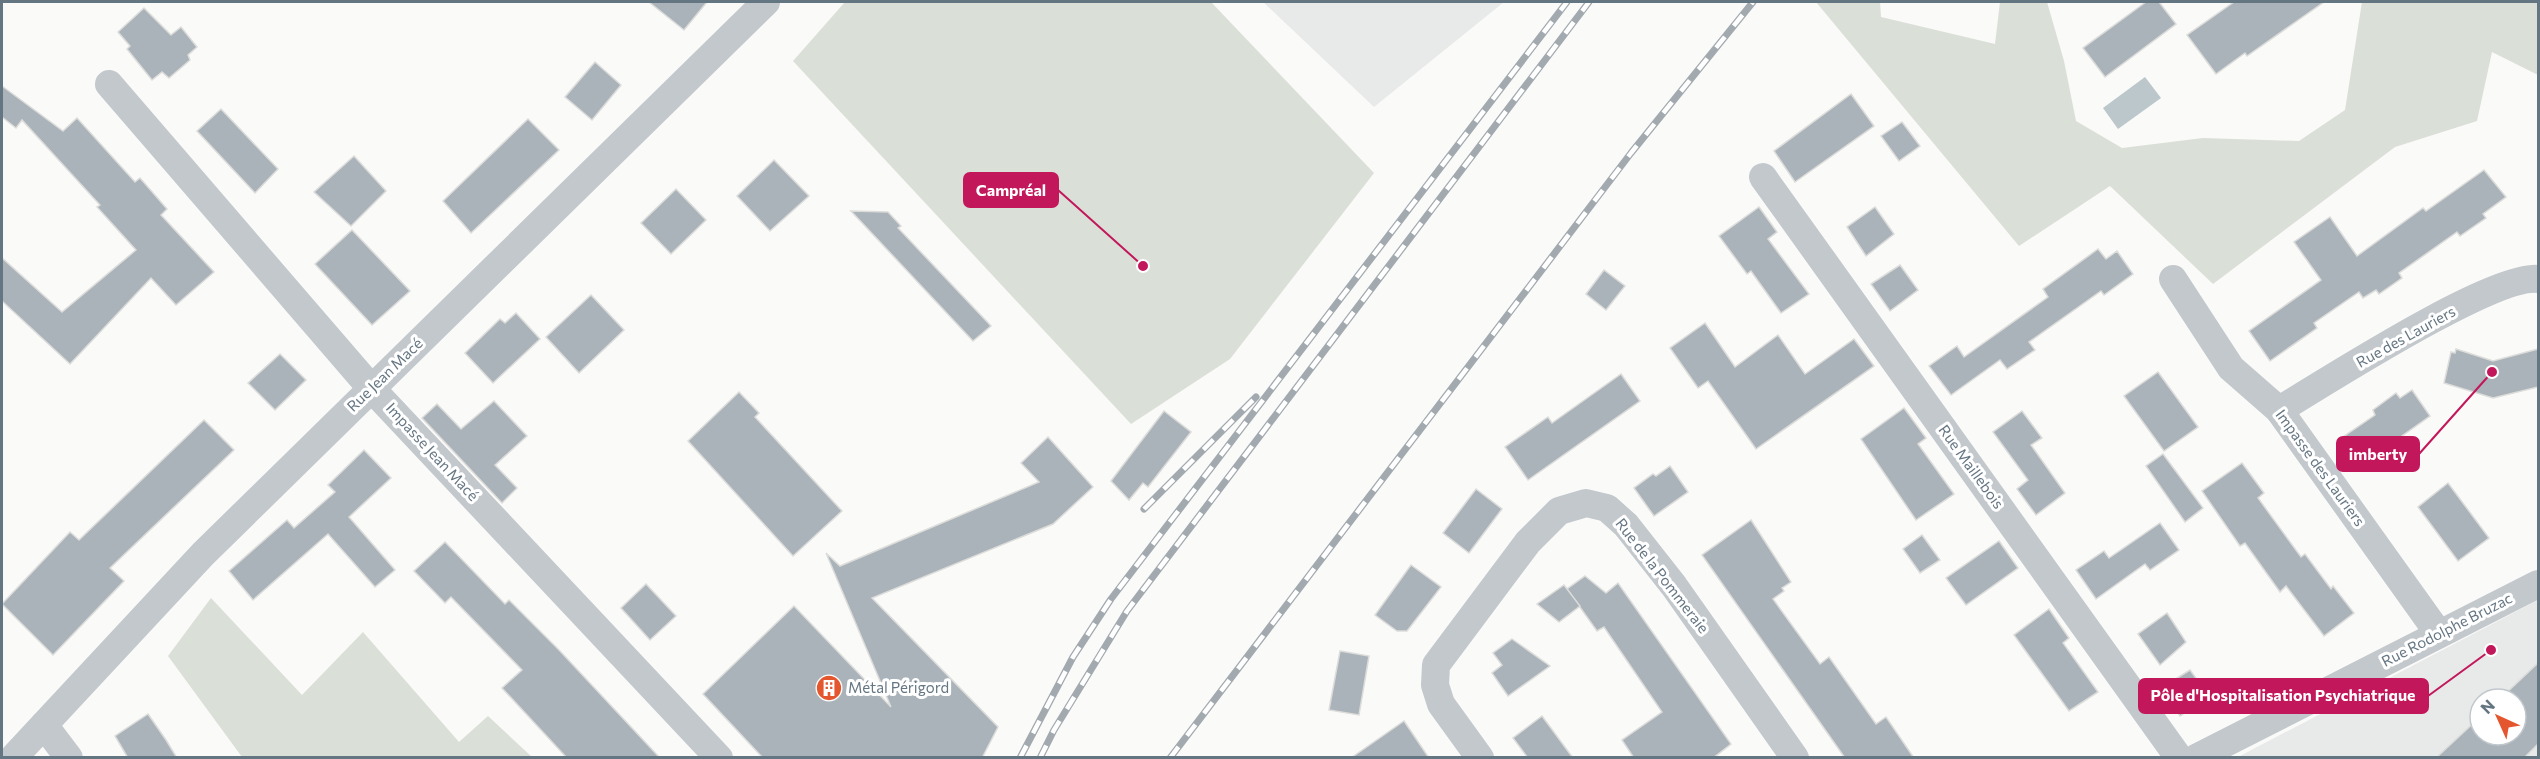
<svg xmlns="http://www.w3.org/2000/svg" width="2540" height="759" font-family="Commissioner,sans-serif">
<rect width="100%" height="100%" fill="#fafaf8"/>
<g fill="#e8e9e9" fill-rule="evenodd">
<path d="M1263 2H1504L1374 107Z"/>
<path d="M2538 600V757H2238ZM2480 699H2516V735H2480Z"/>
</g>
<g fill="#dadfd7">
<path d="M845 2H1211L1374 173 1230 359 1131 424 793 61Z"/>
<path d="M1816 2H1880L1881 17 1995 44 2000 2H2047L2064 61 2076 121 2122 148 2203 138 2299 141 2345 110 2362 2H2538V75L2492 52 2477 121 2395 147 2213 284 2110 186 2019 246Z"/>
<path d="M211 598 302 695 363 632 459 742 488 716 532 757H242L168 656Z"/>
</g>
<path fill="#bbc7cb" d="M2145 77 2161 98 2118 129 2103 108Z"/>
<g fill="#aab3b9" stroke="#dcdcda" stroke-width="1.5">
<path d="M649 2H707L684 30Z"/>
<path d="M2146 2H2159L2176 24 2105 77 2083 48Z"/>
<path d="M2234 2H2324L2247 56 2245 53 2216 74 2187 35Z"/>
<path d="M144 8 171 35 181 27 197 47 188 55 190 60 169 78 162 72 152 80 127 49 130 46 118 32Z"/>
<path d="M595 62 621 85 592 120 565 97Z"/>
<path d="M2 86 63 131 77 118 135 182 140 178 167 209 161 215 214 272 176 305 151 278 70 364 2 301V258L62 312 136 250 97 207 100 205 22 120 16 128 2 117Z"/>
<path d="M1851 94 1874 126 1795 182 1774 151Z"/>
<path d="M221 109 278 169 255 193 197 131Z"/>
<path d="M528 119 559 150 471 233 443 201Z"/>
<path d="M1902 122 1920 146 1899 161 1881 136Z"/>
<path d="M354 156 386 191 351 226 314 192Z"/>
<path d="M774 160 809 196 770 231 737 196Z"/>
<path d="M2484 170 2506 197 2483 214 2486 218 2460 236 2457 232 2399 273 2402 278 2379 294 2376 290 2363 298 2359 292 2314 323 2317 328 2270 361 2249 331 2321 280 2294 242 2330 217 2357 256 2423 208 2426 211Z"/>
<path d="M676 189 706 220 671 254 641 223Z"/>
<path d="M1759 207 1777 232 1768 239 1809 294 1781 313 1751 271 1747 274 1719 236Z"/>
<path d="M1875 207 1894 234 1866 256 1847 227Z"/>
<path d="M851 211 888 212 901 226 898 228 991 326 973 341Z"/>
<path d="M352 230 410 291 372 325 315 264Z"/>
<path d="M2098 249 2106 259 2117 251 2133 274 2104 295 2101 291 2029 342 2035 350 2007 369 2000 360 1951 395 1929 366 1957 346 1964 357 2048 297 2043 289Z"/>
<path d="M1900 265 1918 290 1890 311 1871 284Z"/>
<path d="M1604 270 1625 286 1606 310 1586 294Z"/>
<path d="M591 295 624 330 579 373 546 337Z"/>
<path d="M516 313 540 339 493 383 465 353 500 319 505 323Z"/>
<path d="M1705 323 1735 367 1778 335 1805 374 1854 339 1874 366 1756 449 1708 381 1698 388 1670 348Z"/>
<path d="M2456 349 2493 361 2538 349V387L2493 398 2444 383 2451 352 2455 353Z"/>
<path d="M280 354 306 380 275 410 248 383Z"/>
<path d="M2158 372 2198 427 2164 451 2124 396Z"/>
<path d="M1621 374 1640 401 1528 480 1505 447 1548 417 1552 423Z"/>
<path d="M2412 390 2430 416 2392 443 2395 448 2365 469 2343 437 2375 415 2373 410 2396 393 2400 398Z"/>
<path d="M739 392 759 413 755 417 842 511 793 556 688 441Z"/>
<path d="M494 401 527 436 495 465 517 488 502 503 422 418 437 404 461 429Z"/>
<path d="M1904 408 1926 438 1918 444 1954 494 1916 520 1861 439Z"/>
<path d="M1164 411 1191 432 1148 487 1143 483 1129 500 1111 481Z"/>
<path d="M2022 411 2042 438 2031 445 2065 493 2036 515 2017 489 2028 480 1993 432Z"/>
<path d="M204 420 234 450 110 568 124 581 53 655 2 604 70 532 79 540Z"/>
<path d="M1048 437 1093 487 1053 524 872 598 998 727 982 758H763L703 694 794 606 891 707 826 553 840 566 1039 482 1021 463Z"/>
<path d="M364 450 391 478 349 517 395 570 375 587 328 534 253 600 229 571 287 520 294 528 335 492 328 485Z"/>
<path d="M2163 454 2203 508 2185 522 2146 466Z"/>
<path d="M2242 463 2264 493 2258 498 2301 557 2305 554 2331 589 2333 586 2354 613 2324 636 2286 586 2280 592 2245 543 2240 546 2202 491Z"/>
<path d="M1670 466 1688 492 1654 516 1634 488 1653 474 1656 476Z"/>
<path d="M2448 483 2489 538 2458 561 2418 507Z"/>
<path d="M1476 489 1502 509 1469 553 1443 533Z"/>
<path d="M1751 520 1791 582 1782 588 1784 591 1773 599 1820 664 1829 657 1876 724 1886 717 1914 758H1845L1702 555Z"/>
<path d="M2160 523 2179 550 2150 570 2145 564 2096 599 2076 570 2104 551 2109 558Z"/>
<path d="M1922 535 1940 560 1920 573 1903 549Z"/>
<path d="M1999 541 2018 568 1966 605 1946 578Z"/>
<path d="M445 542 505 604 509 600 559 650 660 758H567L502 688 522 670 451 597 445 603 414 571Z"/>
<path d="M1411 565 1441 587 1407 631H1397L1375 615Z"/>
<path d="M1585 576 1606 593 1618 583 1731 744 1713 758H1634L1622 740 1662 712 1604 627 1597 631 1567 589Z"/>
<path d="M646 584 676 616 650 640 621 608Z"/>
<path d="M1564 585 1580 606 1559 622 1537 604Z"/>
<path d="M2049 609 2069 638 2063 643 2098 692 2069 711 2014 635Z"/>
<path d="M2167 613 2186 642 2160 665 2138 634Z"/>
<path d="M1512 639 1550 666 1508 696 1492 673 1502 665 1493 653Z"/>
<path d="M1340 651 1369 656 1359 715 1329 710Z"/>
<path d="M2538 663V744L2524 758H2436L2480 717V735H2516V699H2500Z"/>
<path d="M2190 670 2209 696 2180 716 2161 688Z"/>
<path d="M148 714 166 740 177 758H128L115 736Z"/>
<path d="M1542 716 1573 758H1528L1513 738Z"/>
<path d="M1404 721 1429 758H1351Z"/>
</g>
<g fill="none" stroke-linecap="round" stroke-linejoin="round">
<g stroke="#c3c8cc" stroke-width="28">
<path d="M109 84 371 388 719 758"/>
<path d="M1763 177 2179 758"/>
<path d="M2173 279 2231 368 2279 410 2439 634"/>
<path d="M2279 410C2326 382 2493 274 2538 279"/>
<path d="M44 725 69 758"/>
<path d="M13 758 203 554 766 2"/>
<path d="M1480 758 1441 704 1435 685 1436 665 1528 542 1559 511 1586 503 1607 508 1626 525 1674 586 1795 758"/>
<path d="M2196 758 2538 584"/>
</g>
<g stroke="#a2aab0" stroke-width="7">
<g id="rail">
<path d="M1144 509 1256 397"/>
<path d="M1020 758 1073 657 1111 599 1567 2"/>
<path d="M1040 758 1054 730 1127 611 1589 2"/>
<path d="M1170 758 1631 153 1753 2"/>
</g>
</g>
<use href="#rail" stroke="#fff" stroke-width="4.5" stroke-dasharray="14" stroke-linecap="butt"/>
</g>
<defs>
<g id="building-disc" transform="scale(1.35)"><circle r="9.5" fill="#e4572e" stroke="#fff"/><path d="M-4-6H4V6H1V3H-1V6H-4ZM-2.5-4.3h1.7v1.8h-1.7ZM.8-4.3h1.7v1.8H.8ZM-2.5-1h1.7V.8h-1.7ZM.8-1h1.7V.8H.8Z" fill="#fff"/></g>
</defs>
<g fill-rule="evenodd">
<use href="#building-disc" x="829" y="688"/>
</g>
<g text-anchor="middle" stroke-width="6" stroke-linejoin="round" paint-order="stroke">
<g font-size="15" fill="#657683" stroke="#fff">
<text transform="translate(2406 337) rotate(-29)" y="5">Rue des Lauriers</text>
<text transform="translate(385 375) rotate(-44)" y="5">Rue Jean Macé</text>
<text transform="translate(432 452) rotate(47)" y="5">Impasse Jean Macé</text>
<text transform="translate(1971 467) rotate(54)" y="5">Rue Maillebois</text>
<text transform="translate(2320 468) rotate(54)" y="5">Impasse des Lauriers</text>
<text transform="translate(1662 576) rotate(52)" y="5">Rue de la Pommeraie</text>
<text transform="translate(2447 630) rotate(-27)" y="5">Rue Rodolphe Bruzac</text>
</g>
<g font-size="15" fill="#657683" stroke="#fff" text-anchor="start">
<text x="848" y="693">Métal Périgord</text>
</g>
</g>
<path fill="none" stroke="#c2185b" stroke-width="2" d="M1143 266L1058 190M2492 372L2419 454M2491 650L2428 696"/>
<g fill="#c2185b" stroke="#fff" stroke-width="2">
<circle cx="1143" cy="266" r="6"/>
<circle cx="2492" cy="372" r="6"/>
<circle cx="2491" cy="650" r="6"/>
</g>
<g fill="#c2185b" stroke="#c2185b" stroke-width="2">
<rect x="964" y="173" width="94" height="34" rx="6"/>
<rect x="2337" y="437" width="82" height="34" rx="6"/>
<rect x="2139" y="679" width="289" height="34" rx="6"/>
</g>
<g font-size="16" text-anchor="middle" font-weight="bold" fill="#fff">
<text x="1011" y="196">Campréal</text>
<text x="2378" y="460">imberty</text>
<text x="2283" y="701">Pôle d'Hospitalisation Psychiatrique</text>
</g>
<rect width="2540" height="759" fill="none" stroke="#657683" stroke-width="6"/>
<g transform="translate(2498 717) rotate(315)"><circle r="28" fill="#ffffff" stroke="#c1c8cd" stroke-width="1.5"/>
<path d="M0-4.5L10 22L0 15L-10 22Z" fill="#e4572e"/>
<text y="-9" font-size="16" font-weight="bold" text-anchor="middle" fill="#657683">N</text>
</g>
</svg>
